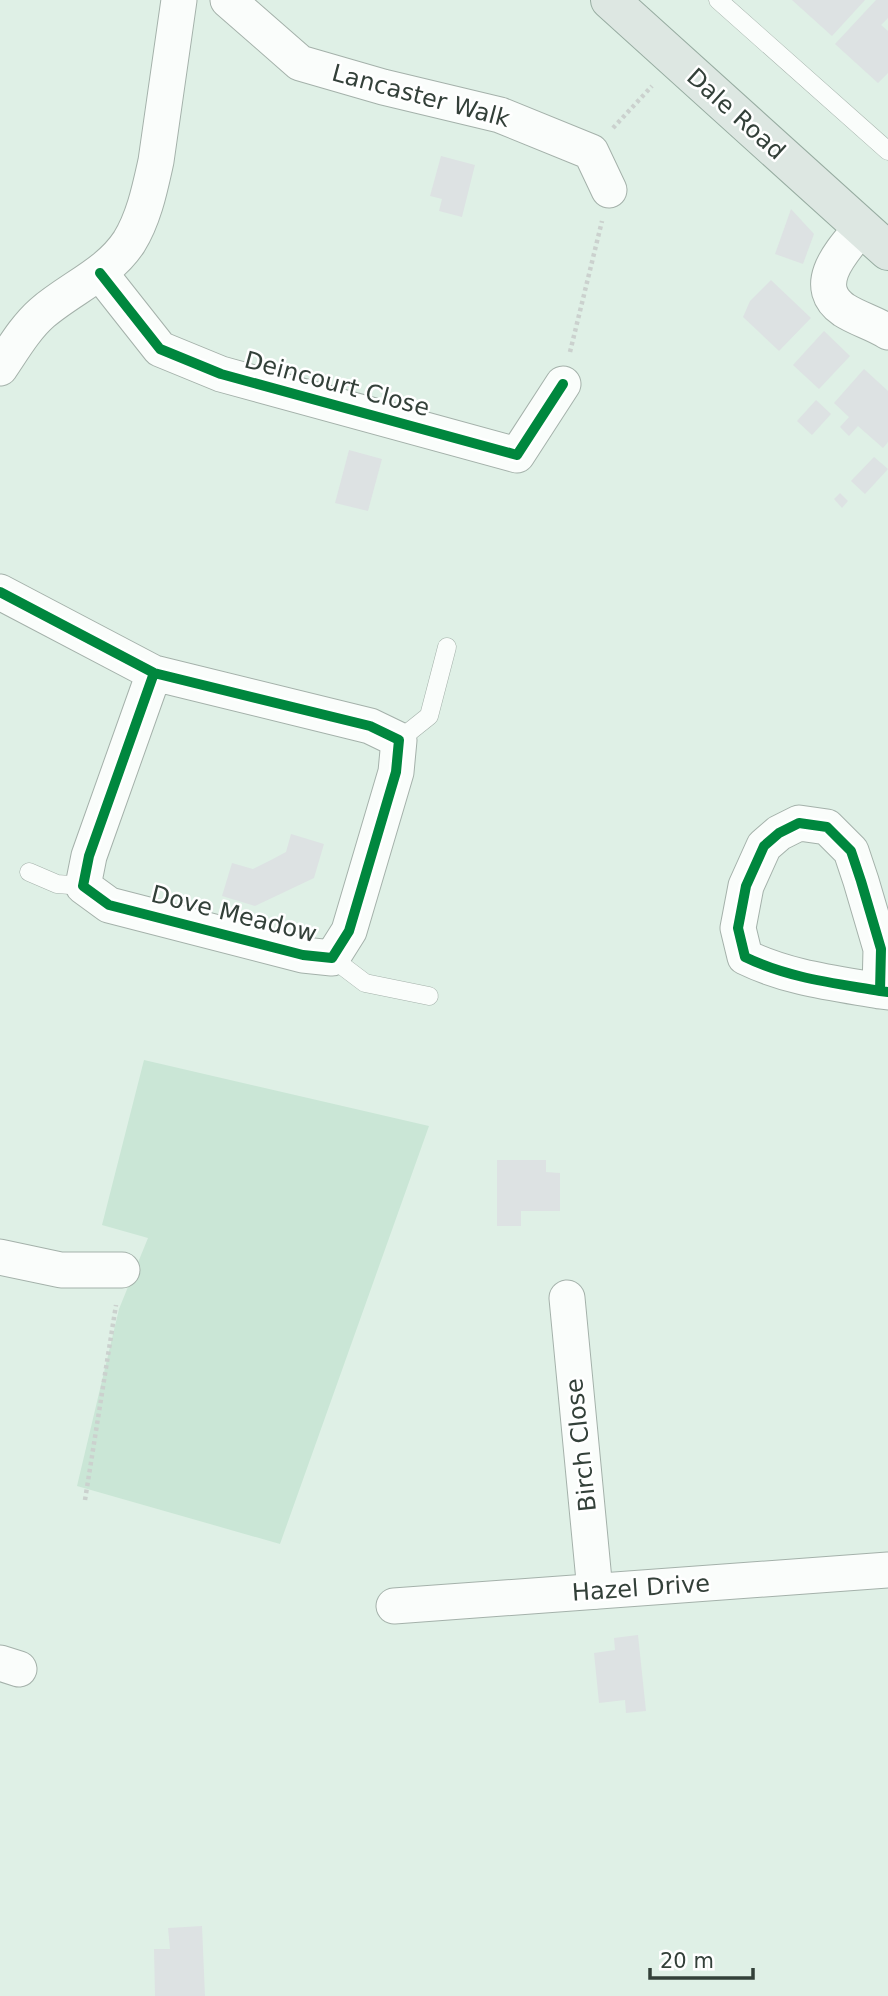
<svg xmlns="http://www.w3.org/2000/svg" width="888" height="1996" font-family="'DejaVu Sans',sans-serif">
<rect width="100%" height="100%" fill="#dff0e6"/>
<path fill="#cae6d6" d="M144 1060 429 1126 280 1544 77 1486 119 1309 148 1238 102 1225Z"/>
<g fill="#dde2e3">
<path d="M792 0H865L832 36Z"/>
<path d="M876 0H888V18L881 25 888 31V73L878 83 835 44Z"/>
<path d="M441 156 475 165 462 217 439 211 442 199 430 196Z"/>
<path d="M791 209 814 234 803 264 775 254Z"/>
<path d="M771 280 811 318 779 351 743 317 750 301Z"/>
<path d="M824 331 850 356 819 389 793 365Z"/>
<path d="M864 369 888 391V442L883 448 858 426 849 436 840 427 849 417 834 403Z"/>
<path d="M816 400 831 414 812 435 797 421Z"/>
<path d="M349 450 382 459 368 511 335 503Z"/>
<path d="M874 457 888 469 865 494 851 481Z"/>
<path d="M840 493 848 501 842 508 834 499Z"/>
<path d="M291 834 324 844 314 878 255 906 222 896 232 863 253 869 271 860 286 852Z"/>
<path d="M497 1160H546V1172L560 1173V1211H521V1226H497Z"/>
<path d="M638 1635 646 1711 626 1713 625 1700 599 1703 594 1653 615 1650 614 1638Z"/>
<path d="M202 1926 205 1996H155L154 1949H170L168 1928Z"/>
</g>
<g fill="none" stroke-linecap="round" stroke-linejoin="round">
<g stroke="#a4b1aa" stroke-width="19">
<g id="service">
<path d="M718 0 888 151"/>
<path d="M399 740 429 716 447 647"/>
<path d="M29 872 57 884 83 886"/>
<path d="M332 958 365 983 429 996"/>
</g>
</g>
<g stroke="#a4b1aa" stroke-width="37">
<g id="minor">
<path d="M228 0 300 63 383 87 500 115 591 152 609 190"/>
<path d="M862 227C844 249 808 285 844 310 858 319 874 323 888 332"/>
<path d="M100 273 160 349 221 374 517 455 563 384"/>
<path d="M0 368C13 349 25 328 42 313 71 288 108 274 129 242 144 218 150 188 156 161L179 0"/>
<path d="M0 592 154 673 370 726 399 740 396 772 349 931 332 958 303 955 109 905 83 886 89 856 154 673"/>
<path d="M880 991 881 949 861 881 851 851 827 827 799 823 779 833 764 846 746 886 738 928 745 957C788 978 834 983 880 991L888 992"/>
<path d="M0 1257 61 1270H122"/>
<path d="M567 1298 595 1591"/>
<path d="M394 1606 888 1570"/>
<path d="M0 1663 19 1669"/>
</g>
</g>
<g stroke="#97aca1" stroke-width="40">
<path id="primary" d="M610 0 888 251"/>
</g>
<g stroke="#cbd1ce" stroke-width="4.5" stroke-dasharray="3.5 3.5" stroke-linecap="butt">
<path d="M613 128 652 86"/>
<path d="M570 352 602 221"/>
<path d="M85 1500 116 1305"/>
</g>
<use href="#service" stroke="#fafdfb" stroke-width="18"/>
<use href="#minor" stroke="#fafdfb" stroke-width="35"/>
<use href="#primary" stroke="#dde7e2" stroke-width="38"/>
<g stroke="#fff" stroke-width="15">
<g id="cycleway">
<path d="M100 273 160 349 221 374 517 455 563 384"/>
<path d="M0 592 154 673 370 726 399 740 396 772 349 931 332 958 303 955 109 905 83 886 89 856 154 673"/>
<path d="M880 991 881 949 861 881 851 851 827 827 799 823 779 833 764 846 746 886 738 928 745 957C788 978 834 983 880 991L888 992"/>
</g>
</g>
<use href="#cycleway" stroke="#00873e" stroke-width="10"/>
</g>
<g text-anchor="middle" stroke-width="5" stroke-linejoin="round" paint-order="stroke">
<g font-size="24" fill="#334039" stroke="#fff">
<text transform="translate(421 96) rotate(15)" y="8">Lancaster Walk</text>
<text transform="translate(736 114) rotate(42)" y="8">Dale Road</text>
<text transform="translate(337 384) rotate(15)" y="8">Deincourt Close</text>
<text transform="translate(234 914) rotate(14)" y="8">Dove Meadow</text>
<text transform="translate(581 1445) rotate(-96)" y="8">Birch Close</text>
<text transform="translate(641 1588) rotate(-4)" y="8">Hazel Drive</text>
</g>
</g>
<path d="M650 1968v10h103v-10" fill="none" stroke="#334039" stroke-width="3.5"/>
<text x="660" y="1968" font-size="21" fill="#334039" stroke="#ffffff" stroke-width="5" paint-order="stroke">20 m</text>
</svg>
